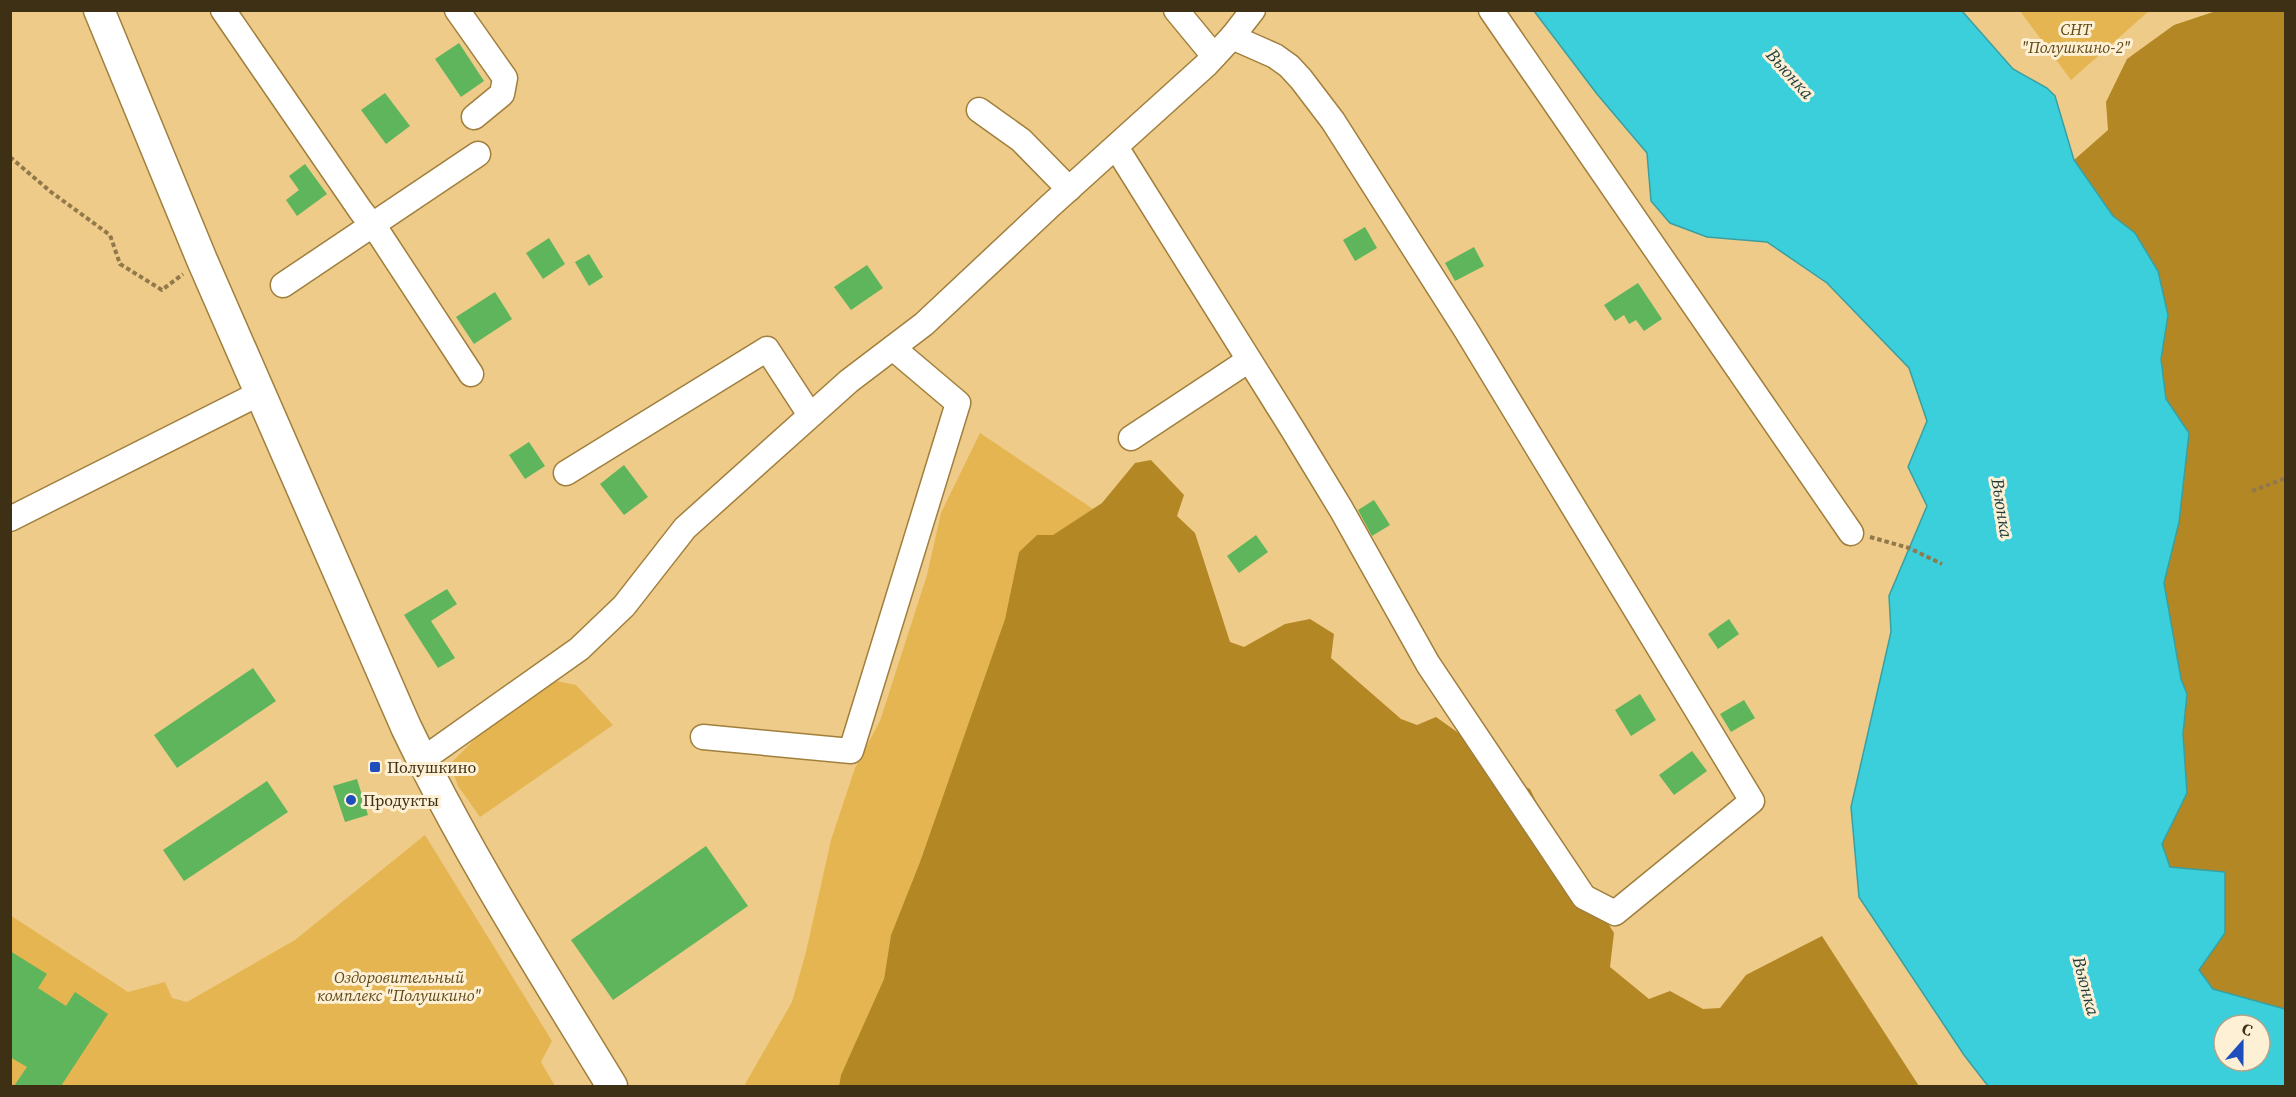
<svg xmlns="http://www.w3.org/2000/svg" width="2296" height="1097" font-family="'Source Serif 4',serif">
<rect width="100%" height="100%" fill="#eecb88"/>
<g fill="#e5b552">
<path d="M2020 11H2149L2071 80Z"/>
<path d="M980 433 1093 509 1053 535H1037L1019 552 1005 619 920 862 891 935 884 979 841 1075 839 1086H744L792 1002 806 952 831 840 855 768 880 721 927 575 941 513Z"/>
<path d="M551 680 576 685 613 725 480 817 458 786 450 764 487 727Z"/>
<path d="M425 835 552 1041 541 1062 555 1086H11L10 915 128 992 165 982 172 998 187 1002 295 940Z"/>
</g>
<g fill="#b28724">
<path d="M2216 11H2285V1009L2213 989 2199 970 2225 933 2170 867 2162 844 2187 793 2183 734 2187 694 2181 679 2164 583 2179 522 2189 433 2166 399 2161 359 2168 315 2135 233 2113 216 2074 160 2108 130 2106 102 2127 59 2174 25Z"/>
<path d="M1151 460 1184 495 1177 516 1195 533 1230 642 1244 647 1285 624 1310 619 1334 634 1331 658 1401 719 1417 725 1436 717 1467 739 1487 767 1530 789 1549 828 1614 933 1610 967 1649 999 1670 991 1703 1009 1720 1008 1746 975 1822 936 1919 1086H839L841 1075 884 979 891 935 920 862 1005 619 1019 552 1037 535H1053L1102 503 1135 463Z"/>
</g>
<path fill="#3acfdb" stroke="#3b9fa0" stroke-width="1.5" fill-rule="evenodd" d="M1534 11H1962L2013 69 2047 88 2055 96 2074 160 2113 216 2135 233 2158 271 2168 315 2161 359 2166 399 2189 433 2179 522 2164 583 2181 679 2187 694 2183 734 2187 793 2162 844 2170 867 2225 872V933L2199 970 2213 989 2285 1009V1086H1988L1964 1055 1859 897 1851 807 1891 632 1889 596 1927 506 1908 467 1927 421 1909 368 1827 283 1767 242 1707 237 1670 223 1651 201 1647 153 1597 94ZM2224 1025H2260V1061H2224Z"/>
<g fill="#5eb55b">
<path d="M459 43 484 81 461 97 435 59Z"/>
<path d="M385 93 410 126 386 144 361 110Z"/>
<path d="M305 164 327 194 297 216 286 200 299 190 289 176Z"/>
<path d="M1365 227 1377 248 1355 261 1343 240Z"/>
<path d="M549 238 565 264 543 279 526 253Z"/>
<path d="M1474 247 1484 266 1455 281 1445 263Z"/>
<path d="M589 254 603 277 589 286 575 262Z"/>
<path d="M867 265 883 288 851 310 834 287Z"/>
<path d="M1638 283 1662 319 1644 331 1636 320 1629 324 1624 315 1615 321 1604 305Z"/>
<path d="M495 292 512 319 474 344 456 317Z"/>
<path d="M529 442 545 466 525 479 509 455Z"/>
<path d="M624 465 648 497 624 515 600 484Z"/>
<path d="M1374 500 1390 525 1372 536 1358 510Z"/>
<path d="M1256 535 1268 552 1239 573 1227 556Z"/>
<path d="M447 589 457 604 431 621 455 658 438 668 404 615Z"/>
<path d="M1729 619 1739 634 1718 649 1708 634Z"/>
<path d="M253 668 276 701 177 768 154 735Z"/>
<path d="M1640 694 1656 720 1631 736 1615 710Z"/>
<path d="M1744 700 1755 718 1731 732 1720 714Z"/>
<path d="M1692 751 1707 771 1674 795 1659 775Z"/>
<path d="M357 779 368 815 345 822 333 786Z"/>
<path d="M267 781 288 812 184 881 163 850Z"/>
<path d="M706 846 748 906 613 1000 571 940Z"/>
<path d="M10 951 47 974 38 988 66 1006 75 992 108 1014 61 1086H14L27 1067 10 1057Z"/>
</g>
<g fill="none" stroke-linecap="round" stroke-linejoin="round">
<g stroke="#a07f3d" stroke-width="27">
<g id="minor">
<path d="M223 10 361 211 380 235 471 374"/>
<path d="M457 10 505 78 502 94 474 117"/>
<path d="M1176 10 1214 56"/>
<path d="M1491 10 1851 533"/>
<path d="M979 110 1021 140 1069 189"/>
<path d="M1116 147 1293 430 1341 509 1428 664 1584 897 1615 913 1752 801 1466 330 1333 121 1301 79 1289 66 1275 56 1232 37"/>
<path d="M283 285 478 154"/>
<path d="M1131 438 1249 360"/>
<path d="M566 473 767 349 810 415"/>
<path d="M10 519 260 393"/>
<path d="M703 737 851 751 958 403 893 348"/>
<path d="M422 760 579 649 624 606 685 528 849 381 924 324 1051 205 1206 65 1232 37 1253 10"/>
</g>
</g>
<g stroke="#a07f3d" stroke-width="33">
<path id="major" d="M99 10 202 260 406 727C466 852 540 968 612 1086"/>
</g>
<g stroke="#91794b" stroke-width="4" stroke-dasharray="4.5 3" stroke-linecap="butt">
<path d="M10 157 51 192 110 235 120 264 162 290 183 274"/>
<path d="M2252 491 2286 478"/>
<path d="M1870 537 1909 548 1942 564"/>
</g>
<use href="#minor" stroke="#fff" stroke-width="24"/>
<use href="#major" stroke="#fff" stroke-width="30"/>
</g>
<g fill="#1d4ebb" stroke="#fef0d5" stroke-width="2">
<rect x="369" y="761" width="12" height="12" rx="3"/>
<circle cx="351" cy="800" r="6"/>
</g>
<g text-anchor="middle" stroke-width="6" stroke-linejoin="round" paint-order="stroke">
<g font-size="16" font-style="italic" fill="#604918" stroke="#fef0d5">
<text x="2076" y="35">СНТ<tspan x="2076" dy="18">"Полушкино-2"</tspan></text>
<text x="399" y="983">Оздоровительный<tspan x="399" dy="18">комплекс "Полушкино"</tspan></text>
</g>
<g font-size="16" fill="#3e3015" stroke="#fef0d5" text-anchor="start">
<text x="387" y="773">Полушкино</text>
<text x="363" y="806">Продукты</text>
</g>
<g font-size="18" font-style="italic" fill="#1e3c3e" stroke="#fef0d5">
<text transform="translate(1790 74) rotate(48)" y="6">Вьюнка</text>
<text transform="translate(2002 508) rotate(81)" y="6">Вьюнка</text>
<text transform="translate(2086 986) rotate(75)" y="6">Вьюнка</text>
</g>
</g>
<rect width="2296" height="1097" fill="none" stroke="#3e3015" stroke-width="24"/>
<g transform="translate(2242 1043) rotate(21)"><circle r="28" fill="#fef0d5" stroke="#b1a388" stroke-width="1.5"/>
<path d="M0-4.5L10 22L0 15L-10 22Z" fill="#1d4ebb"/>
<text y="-9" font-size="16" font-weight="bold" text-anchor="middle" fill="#3e3015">С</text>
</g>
</svg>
